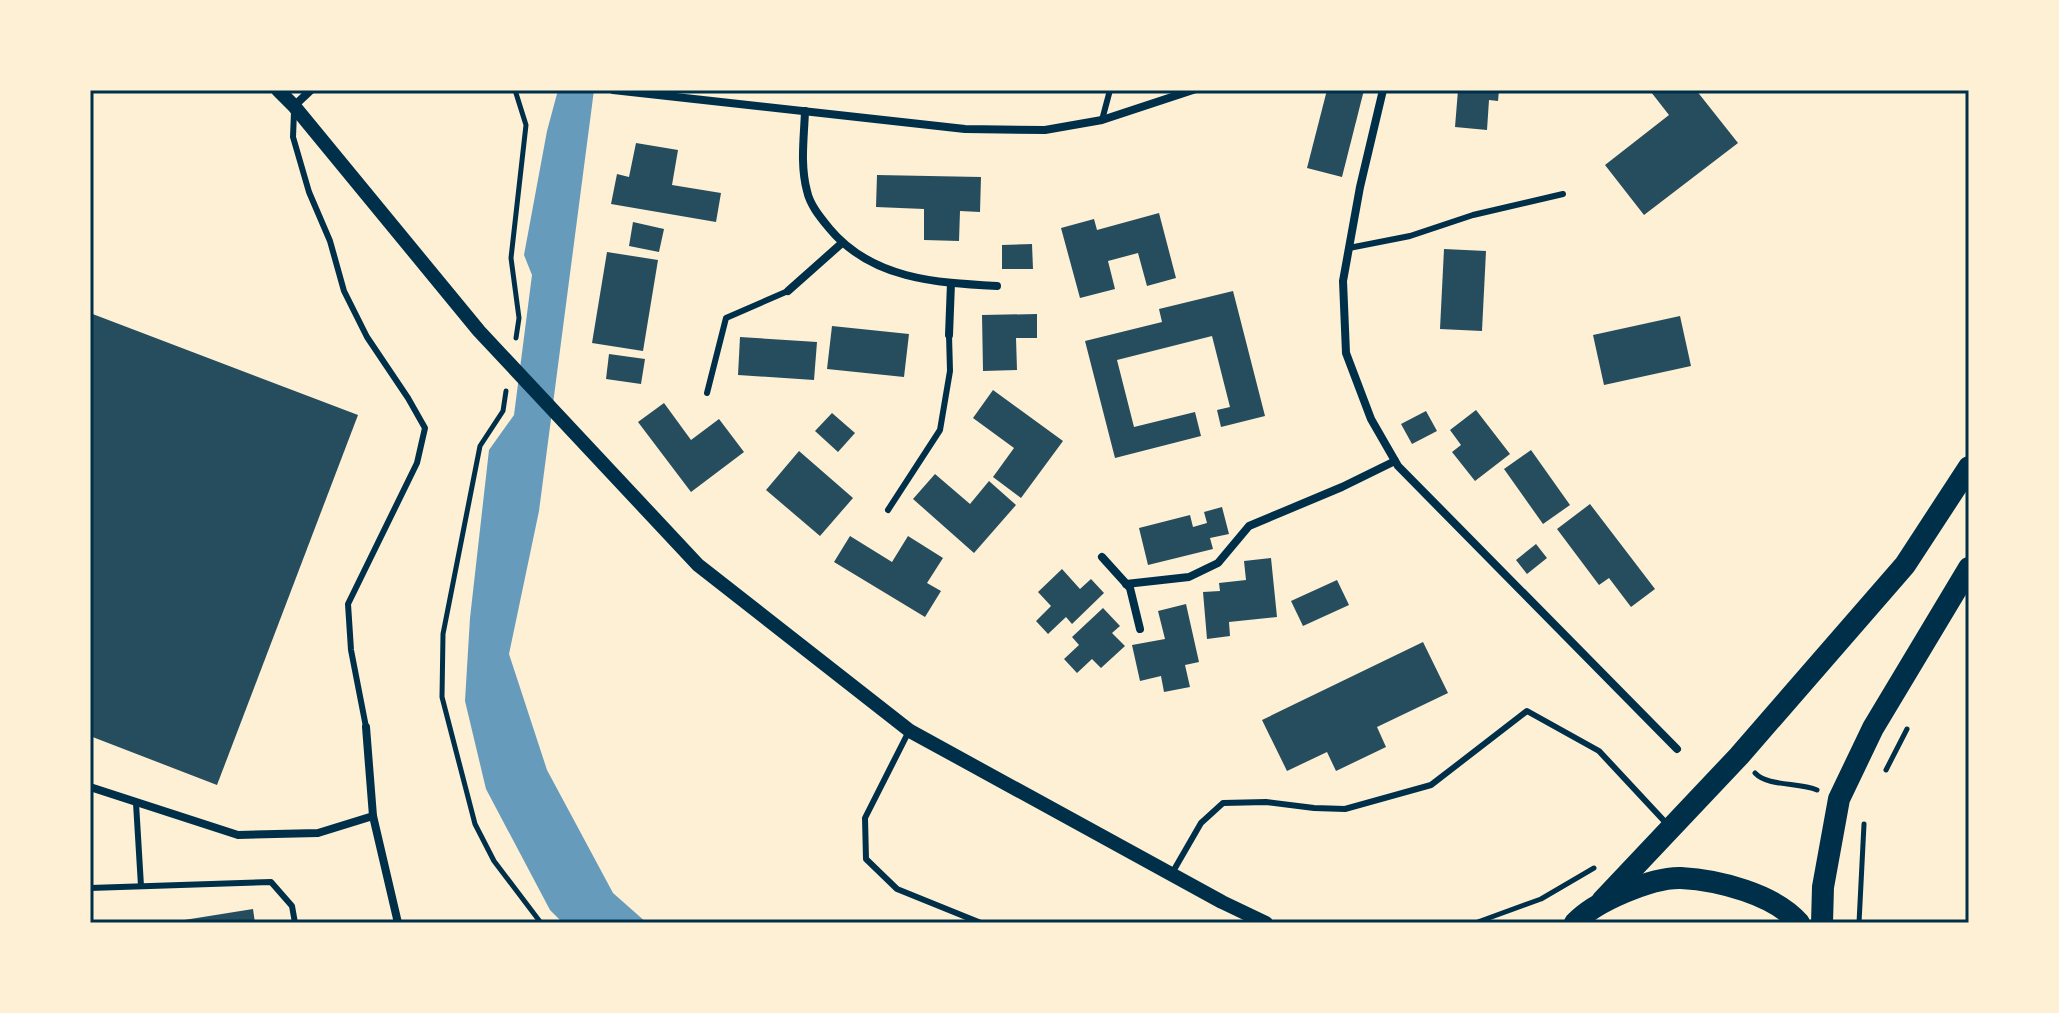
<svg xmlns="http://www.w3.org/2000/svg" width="2059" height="1013" font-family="Quicksand,sans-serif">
<rect width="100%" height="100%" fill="#fdf0d5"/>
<path fill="#669bbc" d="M558 90H594L539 511 509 654 547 770 613 893 647 923H563L550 910 486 789 465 701 470 618 489 450 514 415 532 275 524 255 547 131Z"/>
<g fill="#264d5e">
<path d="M1327 90H1364L1342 177 1307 168Z"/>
<path d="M1458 90H1499L1498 101 1489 100 1487 130 1455 127Z"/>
<path d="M1654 90H1696L1738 143 1644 215 1605 165 1669 115 1651 92Z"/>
<path d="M636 143 678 150 672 185 721 193 716 222 611 204 617 174 629 177Z"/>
<path d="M877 175 981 177 980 212 960 211 959 241 924 240V209L876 207Z"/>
<path d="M1159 213 1176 278 1147 286 1138 253 1108 261 1115 289 1080 298 1061 228 1094 219 1097 230Z"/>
<path d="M633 222 664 229 659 252 629 246Z"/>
<path d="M1032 244 1033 269H1002V245Z"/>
<path d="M1444 249 1486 251 1482 331 1440 329Z"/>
<path d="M607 252 658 260 643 351 592 343Z"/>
<path d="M1233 291 1265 416 1221 427 1217 410 1230 407 1212 336 1117 360 1134 427 1195 412 1201 436 1115 458 1085 341 1162 322 1159 309Z"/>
<path d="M90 313 358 415 217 785 90 736Z"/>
<path d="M1037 314V338H1016L1017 370 983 371 982 315Z"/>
<path d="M1680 316 1691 366 1604 385 1593 335Z"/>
<path d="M832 326 909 334 904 377 827 369Z"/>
<path d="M740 337 817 342 814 380 738 375Z"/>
<path d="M609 354 645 359 641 384 606 379Z"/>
<path d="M993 390 1063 441 1021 498 993 477 1014 448 973 418Z"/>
<path d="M664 403 691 440 719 419 744 452 691 492 638 422Z"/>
<path d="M1476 410 1510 454 1475 481 1452 452 1461 445 1450 430Z"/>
<path d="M1426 411 1437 431 1412 444 1401 424Z"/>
<path d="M832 413 855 433 838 452 815 431Z"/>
<path d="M1531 450 1570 505 1543 524 1504 469Z"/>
<path d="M799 451 853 498 820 536 766 490Z"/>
<path d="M935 474 970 504 989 481 1016 505 974 553 913 499Z"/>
<path d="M1590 504 1655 589 1631 607 1609 578 1599 585 1557 529Z"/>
<path d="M1222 507 1229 534 1210 538 1213 549 1148 565 1139 528 1190 515 1193 527 1207 523 1204 512Z"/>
<path d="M850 536 892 562 908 536 943 558 927 583 941 591 925 617 834 562Z"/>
<path d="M1536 544 1547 558 1527 574 1516 560Z"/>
<path d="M1271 558 1277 617 1229 622 1230 636 1207 639 1203 592 1220 591 1219 583 1246 580 1244 561Z"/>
<path d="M1062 569 1080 589 1091 579 1104 593 1072 624 1066 617 1048 634 1036 621 1051 606 1038 592Z"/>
<path d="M1337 580 1349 605 1303 626 1291 601Z"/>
<path d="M1186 604 1199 662 1185 665 1190 687 1164 692 1161 676 1140 681 1132 645 1165 639 1158 611Z"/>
<path d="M1103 608 1120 626 1112 633 1125 646 1101 668 1092 659 1077 673 1064 659 1079 645 1072 637Z"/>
<path d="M1423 642 1448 693 1377 727 1386 747 1336 771 1327 752 1287 771 1262 720Z"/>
<path d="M253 909 255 923H178V921Z"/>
</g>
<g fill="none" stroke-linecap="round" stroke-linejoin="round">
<g stroke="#003049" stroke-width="5">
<path d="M515 90 526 125 511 258 519 318 516 338"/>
<path d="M506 391 503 411 480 446 443 634 442 697 475 824 494 861 541 923"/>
<path d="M1886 770 1907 729"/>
<path d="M1755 773C1768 787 1799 782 1817 790"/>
<path d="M1475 923 1541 899 1594 868"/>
<path d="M1859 923 1864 824"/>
</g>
<g stroke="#003049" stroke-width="6">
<path d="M294 112 293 137 309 192 330 241 344 291 367 337 408 398 425 428 417 463 348 604 351 650 366 727"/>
<path d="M1102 120 1110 90"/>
<path d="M1349 248 1410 236 1473 215 1563 194"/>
<path d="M707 393 726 318 788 291"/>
<path d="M888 510 940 430 950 371 949 335"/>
<path d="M909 731 865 818 866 859 897 889 981 923"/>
<path d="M136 803 141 886"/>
<path d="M1171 875 1201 823 1223 803 1266 802 1314 808 1345 809 1431 785 1527 711 1599 751 1667 824"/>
<path d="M90 888 271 882 292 906 295 923"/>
</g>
<g stroke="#003049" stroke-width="8">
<path d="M613 90 965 129 1045 130 1102 120 1193 90"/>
<path d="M1383 90 1360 187 1343 281 1346 353 1371 419 1398 466 1677 749"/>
<path d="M294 106 311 90"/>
<path d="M805 111C804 138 800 165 807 191 810 205 820 217 829 228 871 279 936 283 997 286"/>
<path d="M788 291 842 243"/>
<path d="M949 335 951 283"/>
<path d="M1102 557 1130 588 1140 629"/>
<path d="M1126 584 1189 577 1218 563 1249 526 1342 487 1395 461"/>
<path d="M366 727 373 816 398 923"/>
<path d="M90 787 238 835 318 833 373 816"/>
</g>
<path stroke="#003049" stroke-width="14" d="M278 90 294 106 479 331 698 565 910 731 1222 902 1266 923"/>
<g stroke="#003049" stroke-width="22">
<path d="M1602 901 1739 756 1905 565 1969 467"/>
<path d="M1575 923C1594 902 1652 877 1681 878 1718 880 1774 894 1799 923"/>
<path d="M1822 923 1823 887 1839 799 1873 728 1969 568"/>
</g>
</g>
<rect width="2059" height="1013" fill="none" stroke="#fdf0d5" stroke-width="184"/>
<rect x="92" y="92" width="1875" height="829" fill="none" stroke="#003049" stroke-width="3"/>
</svg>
